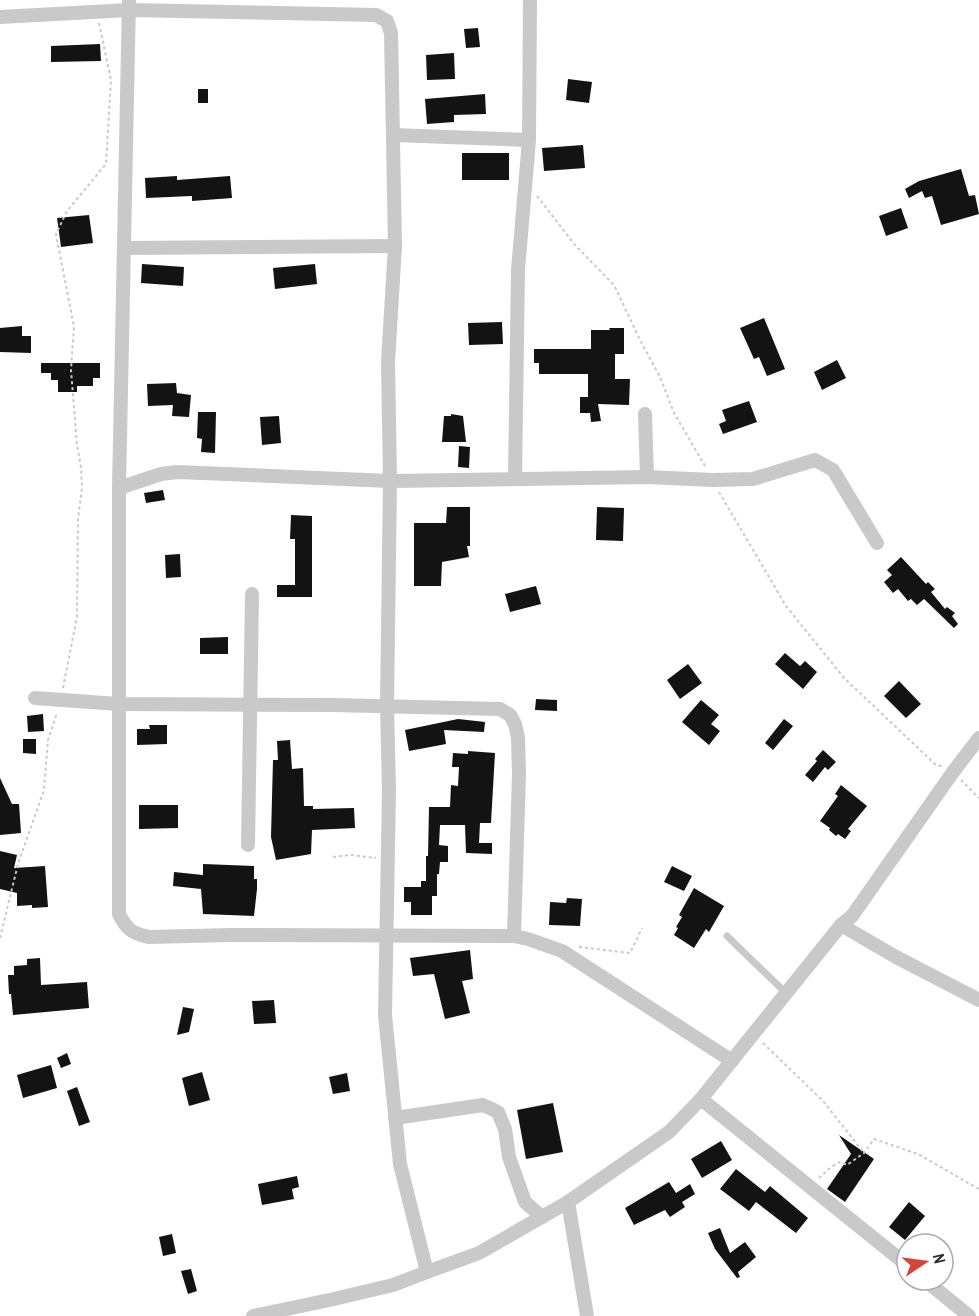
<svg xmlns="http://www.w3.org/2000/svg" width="979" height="1316" font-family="'Archivo Narrow',sans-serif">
<rect width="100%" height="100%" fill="#fff"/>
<g fill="#131313">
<path d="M478 28 480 47 466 48 464 29Z"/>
<path d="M100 44 101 61 51 62V46Z"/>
<path d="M454 53 455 79 427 80 426 55Z"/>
<path d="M568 79 592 82 589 103 566 100Z"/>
<rect x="198" y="89" width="10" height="14"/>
<path d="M485 94 486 114 454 115V122L427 124 425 99Z"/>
<path d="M583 145 585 168 544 171 542 148Z"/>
<rect x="462" y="153" width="47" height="27"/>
<path d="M961 169 969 196 975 195 979 214 941 225 932 196 925 198 922 191 909 198 905 189 919 181Z"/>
<path d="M177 176V180L230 176 232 198 192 201V196L146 198 145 178Z"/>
<path d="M901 208 908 228 886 236 879 216Z"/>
<path d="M89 215 93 243 61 247 57 218Z"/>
<path d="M142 264 184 267 183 286 141 283Z"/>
<path d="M315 264 317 284 275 289 273 268Z"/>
<path d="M764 318 785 369 767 376 759 357 754 359 740 328Z"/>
<path d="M502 322 503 344 469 345 468 323Z"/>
<path d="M22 326V336H31V353L0 352V328Z"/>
<path d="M609 328H624V354H615V379H630L629 405 598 404 601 421 591 422 590 413H580V397H588V374H539V363H534V349H591V330H610Z"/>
<path d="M837 360 846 378 822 390 814 372Z"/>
<path d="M41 363H100V378H93V386H77V392H58V380H51V373H41Z"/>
<path d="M176 383 177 393 191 395 189 417 172 416 173 405 148 406 147 384Z"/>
<path d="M749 401 757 422 723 434 719 424 726 421 722 410Z"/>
<path d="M198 412H216L215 453 201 452 202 439 197 438Z"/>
<path d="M451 414 463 416 466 442H442L444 416H451Z"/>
<path d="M279 416 281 443 262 445 260 417Z"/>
<path d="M459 446 470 447 469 468 458 467Z"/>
<path d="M163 490 165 500 146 503 144 493Z"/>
<path d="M447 507H470V546H467L469 557 442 562 441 586H414V523H446Z"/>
<path d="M597 507 624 508 623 541 596 540Z"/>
<path d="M291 515 312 516V597H277V585H295V539H290Z"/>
<path d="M180 554 181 577 166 578 165 555Z"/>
<path d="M901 557 926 584 928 582 935 589 931 592 945 609 947 607 955 613 952 616 958 624 954 628 924 599 917 605 911 599 908 601 898 589 893 593 884 582 892 575 887 570Z"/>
<path d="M536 586 541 604 510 612 505 594Z"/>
<path d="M228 637V654H200V638Z"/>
<path d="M785 653 800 666 805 661 817 672 803 689 775 664Z"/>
<path d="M688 664 702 683 680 699 667 680Z"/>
<path d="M899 681 921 704 906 718 884 696Z"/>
<path d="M536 699 557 700V711L535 710Z"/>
<path d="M701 700 719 715 711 724 720 731 709 745 682 722Z"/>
<path d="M43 714 44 731 28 732 27 716Z"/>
<path d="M458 719 485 722 484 732 444 730 446 744 409 751 405 730Z"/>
<path d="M784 719 793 726 773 750 765 743Z"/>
<path d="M149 725H167V744L137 745V729H150Z"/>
<path d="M23 739H36V754L23 753Z"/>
<path d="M290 740 292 769 303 768 304 806H313V809L354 808 355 828 312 830 311 854 276 860 271 837 273 760H278L277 741Z"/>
<path d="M823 750 836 762 828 770 825 767 813 782 805 775 817 761 815 759Z"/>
<path d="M468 751 495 753 491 823H480L479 843H492V854L466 853 465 825H440L439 845 448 846V862H440L439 874H437V896H432V915H411V902H404V887H421V881H426V856H428L429 807H450L451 785 458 786 459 767H452L453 753 468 754Z"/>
<path d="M0 778 12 804H19L21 833 0 835Z"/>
<path d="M841 785 867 806 848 829 851 831 845 839 838 834 836 836 829 830 830 828 820 821 838 796 835 794Z"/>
<path d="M139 805H178V828L139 829Z"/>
<path d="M0 851 17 855 14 868 45 866 48 907 32 908V905L17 906V893L0 889Z"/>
<path d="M203 864 254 866V879H257V889L254 916 203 914 201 889 173 886 174 872 203 875Z"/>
<path d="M672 866 692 876 684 891 664 882Z"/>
<path d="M694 888 724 906 709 932 706 929 694 948 674 935 678 928 676 927 682 917 679 915Z"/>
<path d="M567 898 582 899 580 926 549 925 550 902 566 903Z"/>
<path d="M470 950 473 979 462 981 470 1013 445 1019 434 974 413 976 410 958Z"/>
<path d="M40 958 41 985 87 982 89 1008 13 1015 11 994H9L8 975H14V966L27 965V959Z"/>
<path d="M274 1000 276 1023 254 1024 252 1001Z"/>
<path d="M183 1007 194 1009 189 1032 177 1035Z"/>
<path d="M67 1053 71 1064 61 1068 57 1058Z"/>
<path d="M51 1065 57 1088 23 1098 17 1075Z"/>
<path d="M202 1072 210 1100 189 1106 182 1078Z"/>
<path d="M347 1073 350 1091 333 1094 329 1077Z"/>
<path d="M77 1087 90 1122 79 1126 67 1091Z"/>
<path d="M553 1103 563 1152 526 1159 517 1110Z"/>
<path d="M839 1135 874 1159 845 1202 827 1189 851 1154Z"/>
<path d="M721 1141 732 1160 702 1178 691 1159Z"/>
<path d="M736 1169 765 1192 770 1186 808 1218 796 1233 756 1202 749 1211 720 1189Z"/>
<path d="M297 1176 299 1187 292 1189 294 1199 262 1205 258 1184Z"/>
<path d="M669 1182 676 1193 690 1184 695 1194 682 1202 685 1207 670 1217 665 1210 634 1225 625 1208Z"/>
<path d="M909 1202 925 1216 905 1240 889 1227Z"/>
<path d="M720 1228 730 1253 745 1242 756 1257 738 1272 740 1277 737 1278 715 1249 708 1233Z"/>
<path d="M172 1234 176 1253 163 1256 159 1237Z"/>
<path d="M191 1269 197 1291 188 1294 181 1271Z"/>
</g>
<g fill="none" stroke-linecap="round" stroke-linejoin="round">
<g stroke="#c9c9c9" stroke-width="2" stroke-dasharray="3 3" stroke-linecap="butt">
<path d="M537 196 575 245 614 285 641 342 660 377 674 413 705 466"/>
<path d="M719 492 786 606 844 678 936 765 942 766"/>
<path d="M63 688 77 617 78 519 82 488 81 467 77 445 71 370 74 327 56 234 67 211 106 164 111 80 99 23"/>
<path d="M961 780 979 798"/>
<path d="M333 857 351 855 376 858"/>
<path d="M0 938 18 864 44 790 48 740 57 713"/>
<path d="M579 947 630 953 642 928"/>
<path d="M763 1043 823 1101 864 1153"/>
<path d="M819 1178 831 1167 840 1162 847 1165 864 1153 874 1139 918 1154 979 1189"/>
</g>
<path stroke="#c9c9c9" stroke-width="7" d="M727 936 787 994"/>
<g stroke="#c9c9c9" stroke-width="14">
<path d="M129 0 119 488V914C126 929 133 934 149 937L233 935 514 936 528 939 562 951 732 1061"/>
<path d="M0 17 129 10 376 15 387 21 391 33 395 246 388 362 390 481 387 706 389 790 385 1015 400 1164 427 1272"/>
<path d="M393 135 529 140"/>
<path d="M124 248 395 246"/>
<path d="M645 414 647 477"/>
<path d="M515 479 518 270 529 140 530 0"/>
<path d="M119 488 161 474 177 472 390 481 647 477 713 480 753 479 815 460 833 470 877 543"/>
<path d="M35 698 118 704 333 705 500 709 510 715 515 724 518 738 519 774 514 936"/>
<path d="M248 845 252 594"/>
<path d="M841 925 896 957 979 1000"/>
<path d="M701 1099 907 1265"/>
<path d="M395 1118 483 1105 498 1112 505 1129 509 1157 525 1202 542 1217"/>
<path d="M568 1202 587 1316"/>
<path d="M925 1280 969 1316"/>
<path d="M253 1316 334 1299 393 1285 427 1272 479 1253 568 1202 669 1132 701 1099 841 925 852 916 953 772 979 738"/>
</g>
</g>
<g transform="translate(925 1262) rotate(77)"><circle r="28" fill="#ffffff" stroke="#ababab" stroke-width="1.5"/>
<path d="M0-4.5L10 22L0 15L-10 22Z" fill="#d5453c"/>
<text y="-9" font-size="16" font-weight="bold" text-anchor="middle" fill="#2c2c2c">N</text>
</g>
</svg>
